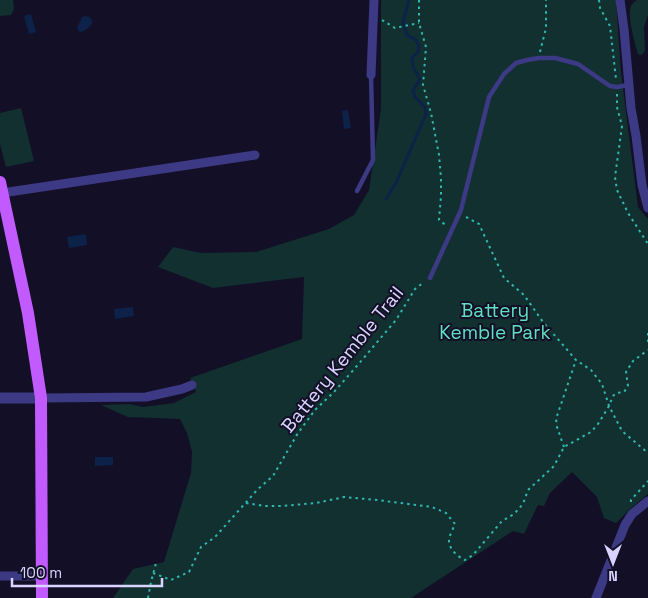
<svg xmlns="http://www.w3.org/2000/svg" width="648" height="598" font-family="'Space Grotesk',sans-serif">
<rect width="100%" height="100%" fill="#130f26"/>
<g fill="#12302f">
<path d="M0 0H13L14 9 11 15 0 16Z"/>
<path d="M381 0H616L621 72 638 207 648 219V494L630 509 616 523 604 518 597 497 572 472 550 493 544 506 538 505 524 534 513 531 411 598H113L133 569 164 562 191 473 192 452 187 433 180 419 128 417 101 405 129 404 143 407 174 403 196 392 190 378 302 339 304 277 213 288 158 267 173 247 201 253 256 252 329 229 354 215 369 190 381 109Z"/>
<path d="M637 0H648V15L644 27 645 50 643 54 640 55 638 54C635 44 627 16 631 6 633 3 634 2 637 0Z"/>
<path d="M21 108 34 161 6 167 0 144V113Z"/>
</g>
<g fill="#0c2248">
<path d="M31 14 36 32 29 34 24 16Z"/>
<path d="M85 16C90 16 92 19 92 23 89 28 86 31 80 32L78 30 77 28 82 17Z"/>
<path d="M348 110 351 128 344 129 342 111Z"/>
<path d="M86 234 87 245 69 248 67 237Z"/>
<path d="M133 307 134 316 115 319 114 309Z"/>
<path d="M95 457H113V465L95 466Z"/>
</g>
<g fill="none" stroke-linecap="round" stroke-linejoin="round">
<path stroke="#0c2248" stroke-width="3" d="M386 199 396 183 426 114 425 107 415 97 413 90 420 79 413 67 412 58 418 52 419 46 416 40 407 35 403 22 409 0"/>
<g stroke="#2fb8b0" stroke-width="2" stroke-dasharray="2.5 4" stroke-linecap="butt">
<path d="M419 0V23L426 47 423 85 431 113 439 155 441 178V196L439 220 447 226"/>
<path d="M599 0 600 8 610 26 616 79"/>
<path d="M382 20 395 28 419 23"/>
<path d="M540 52 546 28V0"/>
<path d="M617 94V107L622 126 615 177 617 190 628 213 648 244"/>
<path d="M466 217 479 224 504 278 524 295 543 322 576 360 591 370 602 384 609 406 622 431 648 453"/>
<path d="M648 333V343"/>
<path d="M564 447 557 427 556 419 576 360"/>
<path d="M631 502V500L648 481"/>
<path d="M246 503 265 506H282L316 503 344 497 377 500 432 507 446 513 455 524C453 529 449 536 449 541 449 549 458 557 465 560L473 555 502 521 514 514 523 504 528 490 554 466 564 447 591 432 598 424 609 406 613 396 616 393 624 392 628 386 626 372 633 361 648 350"/>
<path d="M153 573 171 580 189 572 201 547 215 537 258 489 273 476 298 433 315 410 334 392 356 367 396 320 415 289 424 282"/>
<path d="M148 598 151 582 156 563"/>
</g>
<g stroke="#3d3a85" stroke-width="4.5">
<path d="M357 191 373 160 371 75"/>
<path d="M430 278 461 210 489 97 504 74 516 63 527 60 539 58H555L578 64 610 86 617 87 629 85"/>
</g>
<g stroke="#3d3a85" stroke-width="9">
<path d="M620 0 624 29 631 108 636 136 642 185 648 208"/>
<path d="M371 75 374 0"/>
<path d="M2 193 255 155"/>
<path d="M41 398 146 397 182 389 192 385"/>
<path d="M0 576H42"/>
<path d="M596 598 625 525 632 514 648 501"/>
</g>
<path stroke="#3d3a85" stroke-width="11" d="M0 398H41"/>
<path stroke="#c25bff" stroke-width="12" d="M0 182 28 313 41 398 42 598"/>
</g>
<g text-anchor="middle" stroke-width="4" stroke-linejoin="round" paint-order="stroke">
<g font-size="19" fill="#5fe0c0" stroke="#130f26">
<text x="495" y="317">Battery<tspan x="495" dy="22">Kemble Park</tspan></text>
</g>
<g font-size="19" fill="#d9d4ff" stroke="#130f26">
<text transform="translate(342 359) rotate(-51)" y="7">Battery Kemble Trail</text>
</g>
</g>
<g transform="translate(613 563) rotate(180)" stroke="#130f26" stroke-width="4" paint-order="stroke">
<path d="M0-4L9 19L0 12L-9 19Z" fill="#d9d4ff"/>
<text y="-8" font-size="14" font-weight="bold" text-anchor="middle" fill="#d9d4ff">N</text>
</g>
<path d="M12 578v8h150v-8" fill="none" stroke="#d9d4ff" stroke-width="2.5"/>
<text x="20" y="578" font-size="15" fill="#d9d4ff" stroke="#130f26" stroke-width="4" paint-order="stroke">100 m</text>
</svg>
